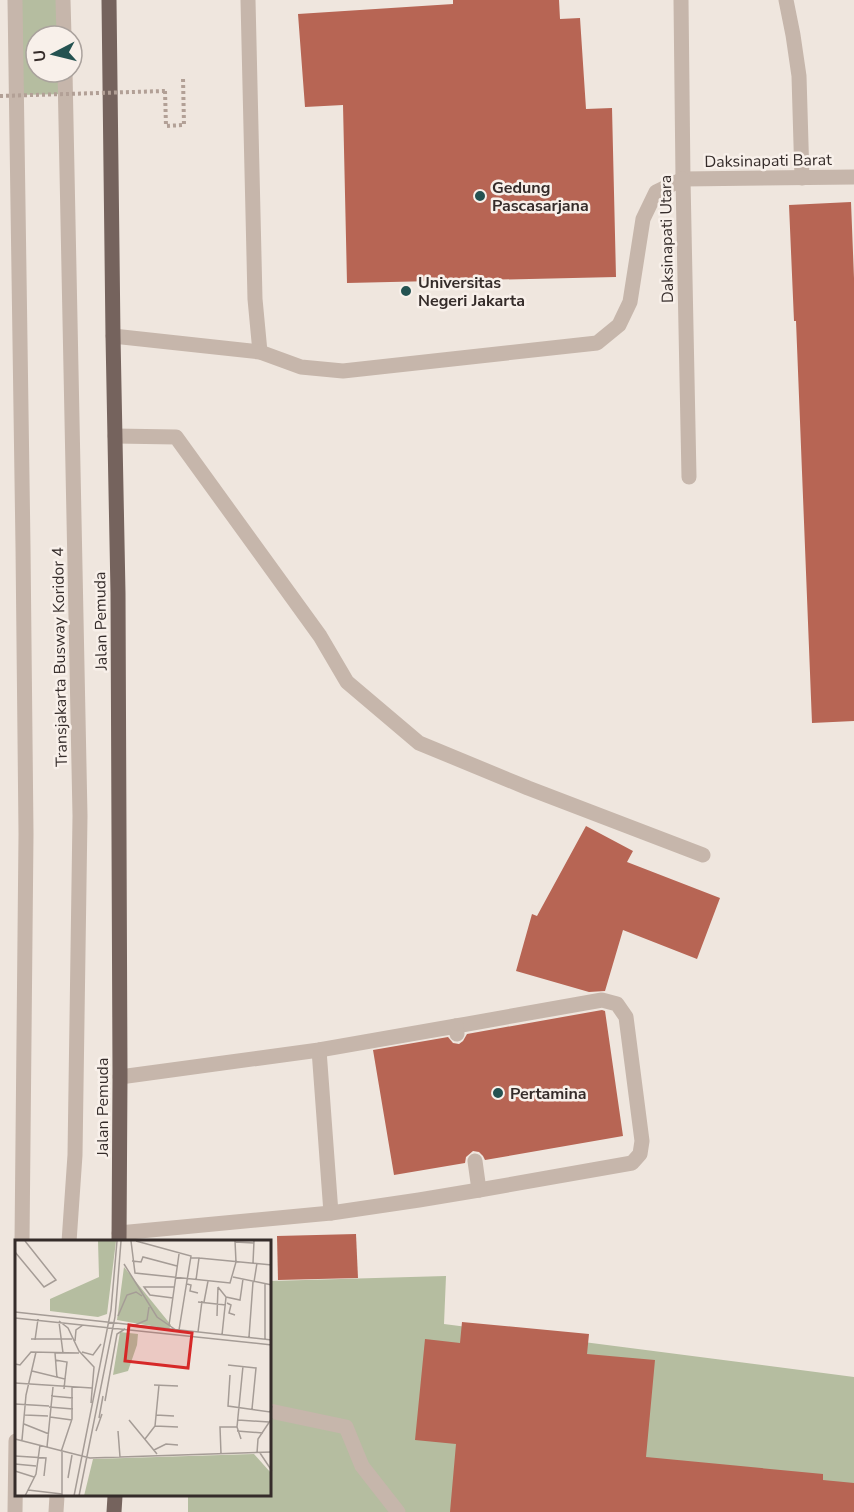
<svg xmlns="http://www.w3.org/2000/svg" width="854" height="1512" font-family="'Nunito Sans',sans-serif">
<rect width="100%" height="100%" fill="#efe6de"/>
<g fill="#b5bda0">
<path d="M15 0H63L64 36H36V72H65V94L17 95Z"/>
<path d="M446 1276 444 1324 854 1377V1512H188V1496H270V1281Z"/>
</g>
<g fill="#b76554">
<path d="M453 0H559L560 19 580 18 586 109 612 108 616 277 347 283 343 105 305 107 298 14 453 4Z"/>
<path d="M851 202 854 278V721L812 723 796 321H794L789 205Z"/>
<path d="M586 826 633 851 627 862 720 898 697 959 623 930 605 991 589 992 516 971 532 914 537 916Z"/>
<path d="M602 1010 605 1011 623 1136 485 1160 483 1156 479 1152 473 1151 466 1157 465 1163 394 1175 373 1050 448 1037 453 1043 459 1044 463 1041 467 1034Z"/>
<path d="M356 1234 358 1278 278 1280 277 1236Z"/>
<path d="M462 1322 589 1334 587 1354 655 1360 646 1457 823 1474V1480L854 1483V1512H450L456 1444 415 1440 425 1339 460 1343Z"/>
</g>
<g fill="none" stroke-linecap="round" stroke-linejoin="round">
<path stroke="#b2a096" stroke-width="4" stroke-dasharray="3 3" stroke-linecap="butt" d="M165 91 166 126 184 125 183 78"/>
<g stroke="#c6b6ab" stroke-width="15">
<path d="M15 0 23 547 26 834 22 1242"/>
<path d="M63 0 64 36"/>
<path d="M248 0 255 299 260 352"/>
<path d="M681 0 683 179"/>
<path d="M786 0 793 35 799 76 802 178"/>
<path d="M65 72 80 816 75 1155 69 1242"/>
<path d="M113 336 260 352 301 367 343 371 597 343 619 325 630 302 643 219 656 192 683 179 854 177"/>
<path d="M115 436 176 437 320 636 347 682 419 743 528 788 703 855"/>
<path d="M456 1026 602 1000 617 1004 626 1017 642 1141 640 1154 632 1163 479 1190"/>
<path d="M319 1050 331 1213"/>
<path d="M120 1077 319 1050 456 1026 457 1034"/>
<path d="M119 1233 331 1213 419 1200 479 1190 475 1161"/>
<path d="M270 1411 346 1427 362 1466 398 1512"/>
<path d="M15 1512 16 1441"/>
<path d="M56 1512 57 1496"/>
</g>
<path stroke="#c6b6ab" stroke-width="15" d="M683 179 689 477"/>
<g stroke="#75635d" stroke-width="15">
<path d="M109 0 113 336 118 593 120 1077 119 1242"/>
<path d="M114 1512 115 1496"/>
</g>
<path stroke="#b2a096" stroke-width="4" stroke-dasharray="3 3" stroke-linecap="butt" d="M0 96 165 91"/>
</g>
<g fill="#245251" stroke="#f8f0ea" stroke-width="2">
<circle cx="480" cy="196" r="6"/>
<circle cx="406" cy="291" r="6"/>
<circle cx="498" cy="1093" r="6"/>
</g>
<g text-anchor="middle" stroke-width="5" stroke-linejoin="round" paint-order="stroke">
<g font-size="16" fill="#352c2a" stroke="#f8f0ea">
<text transform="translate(768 160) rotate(-1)" y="6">Daksinapati Barat</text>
<text transform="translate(666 239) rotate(-91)" y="6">Daksinapati Utara</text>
<text transform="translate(100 621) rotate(-91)" y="6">Jalan Pemuda</text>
<text transform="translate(59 657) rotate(-91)" y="6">Transjakarta Busway Koridor 4</text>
<text transform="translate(102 1107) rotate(-90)" y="6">Jalan Pemuda</text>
</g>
<g font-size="16" font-weight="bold" fill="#352c2a" stroke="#f8f0ea" text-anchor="start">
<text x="492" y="193">Gedung<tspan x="492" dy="18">Pascasarjana</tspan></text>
<text x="418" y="288">Universitas<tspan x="418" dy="18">Negeri Jakarta</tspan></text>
<text x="510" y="1099">Pertamina</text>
</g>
</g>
<g transform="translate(15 1240)">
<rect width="256" height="256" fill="#efe6de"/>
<path d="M83 1H101L92 74 83 77 35 71V59L84 37ZM109 27 156 85 154 89 102 80ZM105 92 123 94 122 105 113 131 98 135ZM239 214 256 233V256H69L78 219Z" fill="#b5bda0"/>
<path fill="none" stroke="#a59c96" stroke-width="1.5" d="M116 1 120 33 215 43 221 22 220 1M121 1 176 16 164 90M220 2 239 3M0 12 29 47 41 40 10 1M176 18H184L181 40M184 18 257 25M117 21 126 22 128 17 162 26M238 23 239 1M109 24 142 77 161 90M218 37 257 45M239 42 242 23M172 44 176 45 175 51 183 53M250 44V99M203 47 211 57 207 95M211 57 225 60 228 39M158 58 135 55 129 47H160M183 62 211 65M189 62 193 41M212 63 216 65 214 73 220 75M0 72 257 100M103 76 112 55 121 52 127 56M202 76 203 47M0 78 257 105M44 81 53 88 64 111 79 127 76 163M44 82 48 113M120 85 132 80 134 67M154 85 164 14M183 92 187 61M234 97 238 42M16 99H57M20 100 23 79M60 101 61 90 68 85M67 112 78 115 86 104M40 113 42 138M40 120 52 122 50 139M0 124 5 125 16 112 64 113M213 125 241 128 237 169M17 131 50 139 49 149M215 135 213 166 255 172 257 166M0 143 77 148M139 145 163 146M36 156 58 158M90 161 102 94 110 89M0 164 34 166M34 167 58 169M10 175 33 176M141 175 159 176M35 177 57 180M84 178 88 156M114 180 142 214M223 180 254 182M9 184 34 194M140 186 163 187M81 191 87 174M103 191 105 217M222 191 248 193M0 199 75 218 257 212M130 199 140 186 144 145M226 199 222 187 228 126M7 200 11 155 21 112M32 207 38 147M139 210 151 204 163 205M46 212 57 179V147M47 212V256M242 213 243 199 257 178M245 213 257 231M206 214 205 187H222M0 216 31 218 29 236M0 224 21 226M0 231 19 237M53 238 57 215M13 250 47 254M10 256 21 234 25 205M59 256 96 70 102 1M64 256 100 77 106 1"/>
<path fill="#d62828" fill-opacity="0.15" stroke="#d62828" stroke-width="3" d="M114 85 177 93 173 128 110 121Z"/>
<rect width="256" height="256" fill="none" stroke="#352c2a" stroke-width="3"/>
</g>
<g transform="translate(54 54) rotate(263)"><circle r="28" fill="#f8f0ea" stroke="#aaa29d" stroke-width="1.5"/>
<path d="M0-4.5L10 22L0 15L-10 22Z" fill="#245251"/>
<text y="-9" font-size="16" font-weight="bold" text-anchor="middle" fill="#352c2a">U</text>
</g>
</svg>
